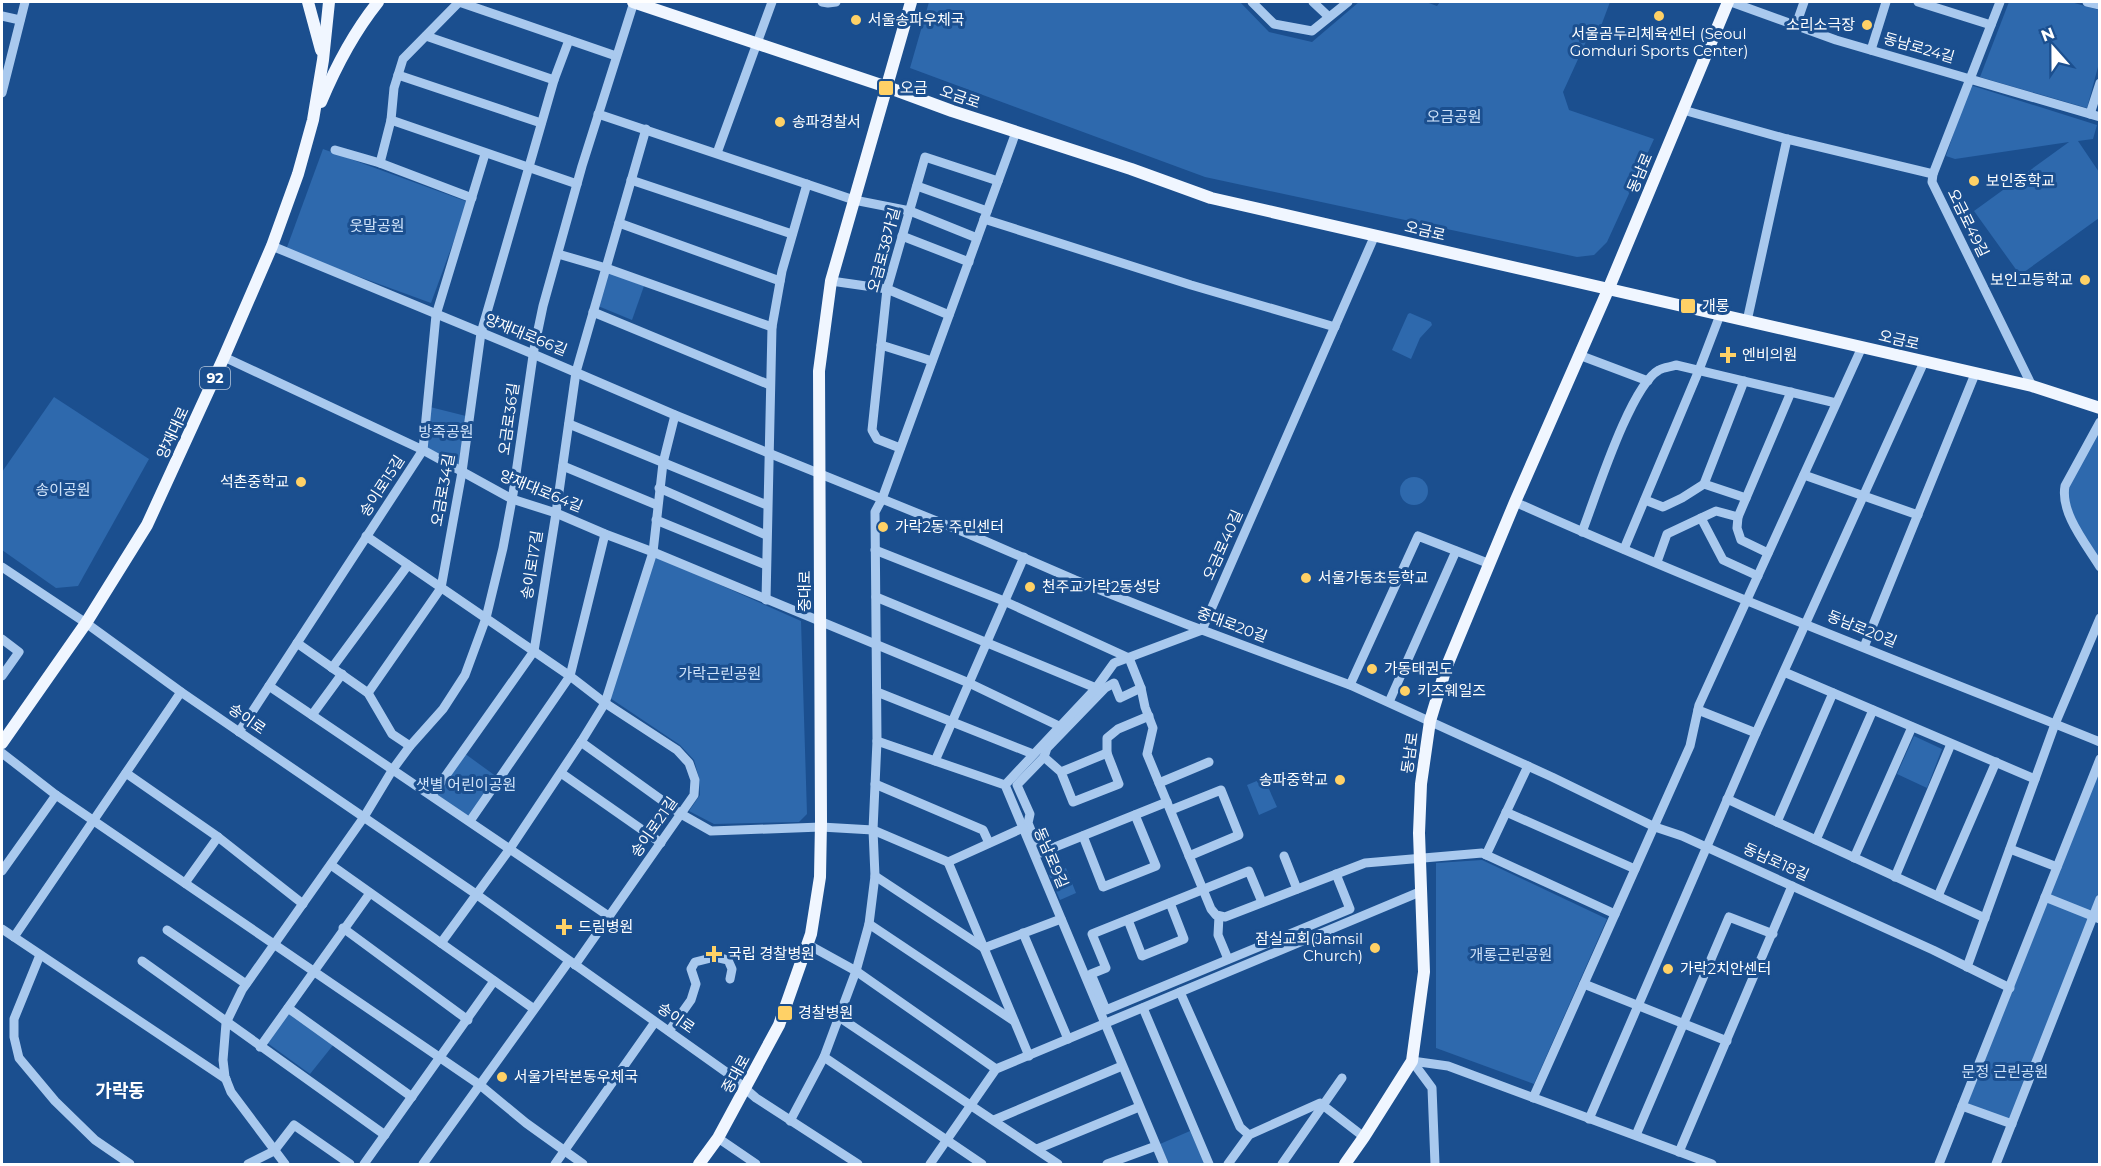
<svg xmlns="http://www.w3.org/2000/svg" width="2101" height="1166" font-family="Montserrat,'Noto Sans KR',sans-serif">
<rect width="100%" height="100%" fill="#1b4f8f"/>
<g fill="#2e69ad">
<path d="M929 2H1240L1269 32 1312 42 1359 2H1426L1437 6 1440 2H1610L1601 26 1590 33 1563 92 1569 110 1654 139 1607 242 1594 255 1577 257 1205 177 910 68Z"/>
<path d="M2009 2H2071L2099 10V63L2087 108 1980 77Z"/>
<path d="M1970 85 2097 125 2093 139 2078 141 2099 172V218L2020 275 1974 211 2069 142 1955 159 1946 156Z"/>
<path d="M323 149 468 202 431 303 286 250Z"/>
<path d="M608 272 644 286 632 320 598 306Z"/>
<path d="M1410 313 1431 322 1432 325 1420 338 1411 359 1392 350 1408 314Z"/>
<path d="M54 397 149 459 78 586 56 588 2 550V472Z"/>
<path d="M430 407 466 416 458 467 426 449Z"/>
<path d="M2099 427V567L2073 521 2065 486Z"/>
<circle cx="1414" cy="491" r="14"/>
<path d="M655 556 801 621 807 814 799 822 714 824 689 811 700 795 699 778 694 760 680 745 610 698Z"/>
<path d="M1914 736 1942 749 1927 788 1897 774Z"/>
<path d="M464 753 497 777 469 817 436 794Z"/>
<path d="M2099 768V892L2011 1121 1966 1105Z"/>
<path d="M1264 778 1277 807 1259 815 1247 785Z"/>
<path d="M1482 860 1607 919 1534 1084 1436 1048V863Z"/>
<path d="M1066 868 1076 893 1060 900 1049 875Z"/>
<path d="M288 1011 334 1044 310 1074 266 1042Z"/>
<path d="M1190 1131 1205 1164H1169L1160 1144Z"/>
</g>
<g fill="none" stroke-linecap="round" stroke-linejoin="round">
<g stroke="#a9c9ee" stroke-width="9">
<path d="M459 2 403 59 394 88 391 120 380 163 472 198"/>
<path d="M459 2 616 56"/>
<path d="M822 2 828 3 836 2"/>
<path d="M1252 2 1274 24 1312 31 1348 2"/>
<path d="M1313 2 1329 17"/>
<path d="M1731 2 1836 40 2100 117"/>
<path d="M1918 2 1991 25"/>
<path d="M2000 2 1933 174 1932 182 2032 386"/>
<path d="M2087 2 2100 5"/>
<path d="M2 16 20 20"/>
<path d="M1796 25 1804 2"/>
<path d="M426 36 554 80"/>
<path d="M1871 50 1886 2"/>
<path d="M398 75 541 123"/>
<path d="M2 93 25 2"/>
<path d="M1683 110 1787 139 1933 174"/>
<path d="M598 114 854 200 910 211 977 238"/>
<path d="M2090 114 2100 83"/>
<path d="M391 120 577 184"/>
<path d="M335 150 380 163"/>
<path d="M717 153 772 2"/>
<path d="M631 180 792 234"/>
<path d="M917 186 987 211"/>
<path d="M984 219 1191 285 1335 327"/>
<path d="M619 223 780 281"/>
<path d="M902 236 969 262"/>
<path d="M272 246 533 354 675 415 971 535 1075 580 1186 624 1350 685 1552 777 1655 827 1682 836 1933 950 2010 988"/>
<path d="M558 254 606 268 772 327"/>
<path d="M831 281 887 289 949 315"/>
<path d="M593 312 770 385"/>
<path d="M1747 321 1787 139"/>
<path d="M881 345 932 361"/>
<path d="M1579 355 1648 381"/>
<path d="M224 357 423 450 512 499 556 513 605 534 653 552 969 683 1059 726"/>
<path d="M2100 422 2065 486C2060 513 2086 544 2100 567"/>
<path d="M569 424 767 505"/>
<path d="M900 448 877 439 872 430 887 289 925 157 998 181"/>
<path d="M563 466 657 505"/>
<path d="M1804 475 1918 515"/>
<path d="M1704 484 1746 498"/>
<path d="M659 488 766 535"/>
<path d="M1645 500 1663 507 1682 498 1704 484 1744 381"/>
<path d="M1515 502C1707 588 1904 663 2100 742"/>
<path d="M1701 518 1723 560 1758 576"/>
<path d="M656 520 766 565"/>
<path d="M1582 532C1595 499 1630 386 1659 370 1664 367 1671 367 1676 365L1836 403"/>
<path d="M366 536 570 676 605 703 677 750 689 763 695 780 694 795 575 965"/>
<path d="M1624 549 1699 370 1720 315"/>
<path d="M875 550 1004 601 1129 658 1141 688 1145 707 1153 728 1147 754 1211 909 1216 915 1225 917 1365 863 1482 853 1615 914"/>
<path d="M1768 553 1741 540 1737 528 1738 517 1791 392"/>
<path d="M1657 562 1667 534 1716 511 1738 517"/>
<path d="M2 567 86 623 181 692 473 892 726 1072 756 1098 858 1164"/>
<path d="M876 597 1096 688"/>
<path d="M766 600 772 327 782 271 807 184"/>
<path d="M2 639 19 652 2 676"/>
<path d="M297 643 368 693 392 734 410 746"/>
<path d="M1864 647 1975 374"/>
<path d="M332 668 408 565"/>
<path d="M1784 672 2035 779"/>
<path d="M1350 685 1418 536 1490 564"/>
<path d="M269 686 610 917"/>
<path d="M877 692 1033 754"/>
<path d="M368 693 441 588 462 472 481 333 554 80 569 40"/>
<path d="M1389 702 1456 551"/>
<path d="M1698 710 1756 733"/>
<path d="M312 715 342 674"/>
<path d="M239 732 423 450 436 315 485 154"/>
<path d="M877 741 1005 785 1164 1164"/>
<path d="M581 742 681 814 711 831 821 827 873 830 948 862"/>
<path d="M2 753 56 795 480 1085 526 1123 583 1164"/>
<path d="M1107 753V738L1118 729 1149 716"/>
<path d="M1044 757 1017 785 1030 814 1028 823 1040 853 1167 802"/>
<path d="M935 761 1024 557"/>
<path d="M1061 772 1107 753 1119 784 1073 802 1061 772 1044 757 1047 748 1105 688 1114 683 1120 698 1141 688"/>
<path d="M126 773 218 837 303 904"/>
<path d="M561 773 661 843"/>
<path d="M1159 783 1209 762"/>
<path d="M875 784 983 830 989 843"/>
<path d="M1005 785 1096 688 1114 663 1202 630 1375 235"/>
<path d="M432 795 534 651 556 513 576 372 646 129"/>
<path d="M1727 799 1985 918"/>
<path d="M1171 810 1221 790 1239 835 1189 856"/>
<path d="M1506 812 1635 869"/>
<path d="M470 821 570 676 605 534"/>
<path d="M1777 822 1833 693"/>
<path d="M1023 828 948 862 1029 1056"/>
<path d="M1083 836 1103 887 1156 866 1135 815"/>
<path d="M1816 840 1873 710"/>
<path d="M2010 849 2057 867"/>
<path d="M1486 855 1528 766"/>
<path d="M1284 856 1297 889"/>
<path d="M1854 858 1912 727"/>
<path d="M331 865 534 1009"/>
<path d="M2 871 56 795"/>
<path d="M875 876 984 948 1061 919"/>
<path d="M1895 877 1951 744"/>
<path d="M185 883 218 837"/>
<path d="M1938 896 1996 762"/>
<path d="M2045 897 2100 919"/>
<path d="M1262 902 1249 871 1092 934 1106 968 1091 974 1106 1010 1350 909 1336 874"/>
<path d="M1219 916 1218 935 1228 959"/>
<path d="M1128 920 1142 956 1184 939 1170 903"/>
<path d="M869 924 1014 1021"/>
<path d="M343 928 468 1020"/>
<path d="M2 929 226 1079"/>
<path d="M167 930 246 984"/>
<path d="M1023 933 1068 1039"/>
<path d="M14 937 181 692"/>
<path d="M441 943 509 850 581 742 605 703 653 552 663 463 675 415"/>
<path d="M807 944 856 971 996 1069"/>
<path d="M40 955 14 1019V1037L19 1058 55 1101 95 1140 130 1164"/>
<path d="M142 961 385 1135"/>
<path d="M1967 967 2055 724 2100 618"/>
<path d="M1584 984 1727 1041"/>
<path d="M1180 992 1240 1127 1249 1135"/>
<path d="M288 1008 412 1097"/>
<path d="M1143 1008 1209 1164"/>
<path d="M839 1017 1058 1164"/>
<path d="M669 1031 691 1000 696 984 691 969 695 962 715 957 728 960 732 969 730 979"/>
<path d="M260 1047 370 893"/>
<path d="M824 1057 982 1164"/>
<path d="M1412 1061 1448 1066 1712 1164"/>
<path d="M1412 1061 1432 1088 1435 1164"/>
<path d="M1533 1098 1690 746 1699 705 1862 347"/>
<path d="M1962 1106 2012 1124"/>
<path d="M1589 1119 1756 733 1924 362"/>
<path d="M994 1120 1122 1066"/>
<path d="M790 1121 824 1057 856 971 869 924 875 876 873 830 877 741 875 512 882 499 1016 132"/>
<path d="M1636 1135 1729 917 1773 934"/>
<path d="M718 1138 756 1164"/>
<path d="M1037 1149 1139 1107"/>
<path d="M1679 1152 1792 886"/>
<path d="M248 1164 274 1151 294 1125 350 1164"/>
<path d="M285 1164 231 1092 225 1077 223 1060 226 1023 242 990 364 817 393 769 410 746 443 709 465 675 486 618 503 548 513 494 534 349 543 306 582 166 634 2"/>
<path d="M364 1164 494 981"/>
<path d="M423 1164 569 961"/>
<path d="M555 1164 655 1022"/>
<path d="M930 1164 996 1069 1422 891"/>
<path d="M1107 1164 1156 1146"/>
<path d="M1228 1164 1249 1135 1320 1103 1364 1137"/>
<path d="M1282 1164 1342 1078"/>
<path d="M1939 1164 2100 759"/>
<path d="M1996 1164 2100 899"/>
</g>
<g stroke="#f0f6ff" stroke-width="12">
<path d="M308 2 321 50"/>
<path d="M633 2 887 87 952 111 1131 169 1211 198 2032 386 2100 408"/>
<path d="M321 102C336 66 354 32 378 2"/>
<path d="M2 743 86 623 147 525 224 357 272 246 298 174 313 120 323 60 329 2"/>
<path d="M699 1164 718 1138 779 1025 811 934 820 877 821 822 819 371 831 281 911 2"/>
<path d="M1345 1164 1364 1137 1412 1061 1424 972 1419 833 1421 784 1430 721 1446 668 1515 502 1608 290 1728 2"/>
</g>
</g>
<g fill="#ffd166" stroke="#1b4f8f" stroke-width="2">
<circle cx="1659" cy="16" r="6"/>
<circle cx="856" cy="20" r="6"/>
<circle cx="1867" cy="25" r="6"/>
<rect x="878" y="80" width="16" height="16" rx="3"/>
<circle cx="780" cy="122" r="6"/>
<circle cx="1974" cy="181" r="6"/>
<circle cx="2085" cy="280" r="6"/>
<rect x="1680" y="298" width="16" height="16" rx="3"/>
<path d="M1725 346h6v6h6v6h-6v6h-6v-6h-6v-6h6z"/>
<circle cx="301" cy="482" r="6"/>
<circle cx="883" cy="527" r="6"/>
<circle cx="1306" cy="578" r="6"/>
<circle cx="1030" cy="587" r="6"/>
<circle cx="1372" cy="669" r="6"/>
<circle cx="1405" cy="691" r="6"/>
<circle cx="1340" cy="780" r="6"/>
<path d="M561 918h6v6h6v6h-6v6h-6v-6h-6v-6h6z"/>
<circle cx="1375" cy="948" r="6"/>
<path d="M711 945h6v6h6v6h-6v6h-6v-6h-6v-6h6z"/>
<circle cx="1668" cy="969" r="6"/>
<rect x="777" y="1005" width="16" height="16" rx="3"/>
<circle cx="502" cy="1077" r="6"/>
</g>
<g text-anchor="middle" stroke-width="6" stroke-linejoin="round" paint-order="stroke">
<rect fill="#1b4f8f" stroke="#bbcadd" stroke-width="1.5" x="200" y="367" width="30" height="22" rx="4.5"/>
<g font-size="14" font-weight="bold" fill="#fff">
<text x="215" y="383">92</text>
</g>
<g font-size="15" fill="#fff" stroke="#1b4f8f" text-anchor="start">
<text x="868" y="25">서울송파우체국</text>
<text x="1855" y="30" text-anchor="end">소리소극장</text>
<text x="1659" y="39" text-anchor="middle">서울곰두리체육센터 (Seoul<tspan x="1659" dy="17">Gomduri Sports Center)</tspan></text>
<text x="900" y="93">오금</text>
<text x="792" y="127">송파경찰서</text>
<text x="1986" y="186">보인중학교</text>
<text x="2073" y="285" text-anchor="end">보인고등학교</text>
<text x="1702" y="311">개롱</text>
<text x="1742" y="360">엔비의원</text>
<text x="289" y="487" text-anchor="end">석촌중학교</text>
<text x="895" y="532">가락2동 주민센터</text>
<text x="1318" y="583">서울가동초등학교</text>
<text x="1042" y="592">천주교가락2동성당</text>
<text x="1384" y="674">가동태권도</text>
<text x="1417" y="696">키즈웨일즈</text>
<text x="1328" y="785" text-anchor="end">송파중학교</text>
<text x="578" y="932">드림병원</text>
<text x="1363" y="944" text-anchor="end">잠실교회(Jamsil<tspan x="1363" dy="17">Church)</tspan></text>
<text x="728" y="959">국립 경찰병원</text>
<text x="1680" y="974">가락2치안센터</text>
<text x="798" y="1018">경찰병원</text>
<text x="514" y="1082">서울가락본동우체국</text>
</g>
<g font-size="15" fill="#fff" stroke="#1b4f8f">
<text transform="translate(1919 48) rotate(16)" y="5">동남로24길</text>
<text transform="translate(960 97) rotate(19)" y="5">오금로</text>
<text transform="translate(1640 173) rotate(-67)" y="5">동남로</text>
<text transform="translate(1968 223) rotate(64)" y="5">오금로49길</text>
<text transform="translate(1425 231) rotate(13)" y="5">오금로</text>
<text transform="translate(884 250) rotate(-75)" y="5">오금로38가길</text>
<text transform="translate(526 335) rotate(22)" y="5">양재대로66길</text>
<text transform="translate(1899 340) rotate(13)" y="5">오금로</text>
<text transform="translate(509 419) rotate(-82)" y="5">오금로36길</text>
<text transform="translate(173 433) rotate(-65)" y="5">양재대로</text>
<text transform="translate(382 486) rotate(-57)" y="5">송이로15길</text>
<text transform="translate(443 490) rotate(-80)" y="5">오금로34길</text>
<text transform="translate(541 491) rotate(22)" y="5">양재대로64길</text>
<text transform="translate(1223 545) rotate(-66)" y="5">오금로40길</text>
<text transform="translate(532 565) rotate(-81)" y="5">송이로17길</text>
<text transform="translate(805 591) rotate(-90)" y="5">중대로</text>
<text transform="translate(1232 625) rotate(20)" y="5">중대로20길</text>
<text transform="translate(1862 629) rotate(22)" y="5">동남로20길</text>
<text transform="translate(247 719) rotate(35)" y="5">송이로</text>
<text transform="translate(1410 753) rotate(-82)" y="5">동남로</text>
<text transform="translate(654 827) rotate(-55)" y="5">송이로21길</text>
<text transform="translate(1051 858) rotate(67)" y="5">동남로9길</text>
<text transform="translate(1776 862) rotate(24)" y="5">동남로18길</text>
<text transform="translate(676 1018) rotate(35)" y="5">송이로</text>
<text transform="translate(736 1074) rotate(-61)" y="5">중대로</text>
</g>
<g font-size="15" fill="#cfe3fa" stroke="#1b4f8f">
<text x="1454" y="122">오금공원</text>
<text x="377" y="231">웃말공원</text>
<text x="446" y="437">방죽공원</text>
<text x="63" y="495">송이공원</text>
<text x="720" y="679">가락근린공원</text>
<text x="466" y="790">샛별 어린이공원</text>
<text x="1511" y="960">개롱근린공원</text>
<text x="2005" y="1077">문정 근린공원</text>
</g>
<g font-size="18" font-weight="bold" fill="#fff" stroke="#1b4f8f">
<text x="120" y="1097">가락동</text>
</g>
</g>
<rect width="2101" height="1166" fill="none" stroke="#ffffff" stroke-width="6"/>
<g transform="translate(2053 48) rotate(339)" stroke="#1b4f8f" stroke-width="4.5" paint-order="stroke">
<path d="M0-4.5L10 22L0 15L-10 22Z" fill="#ffffff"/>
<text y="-9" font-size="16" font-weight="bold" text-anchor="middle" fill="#ffffff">N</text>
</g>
</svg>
